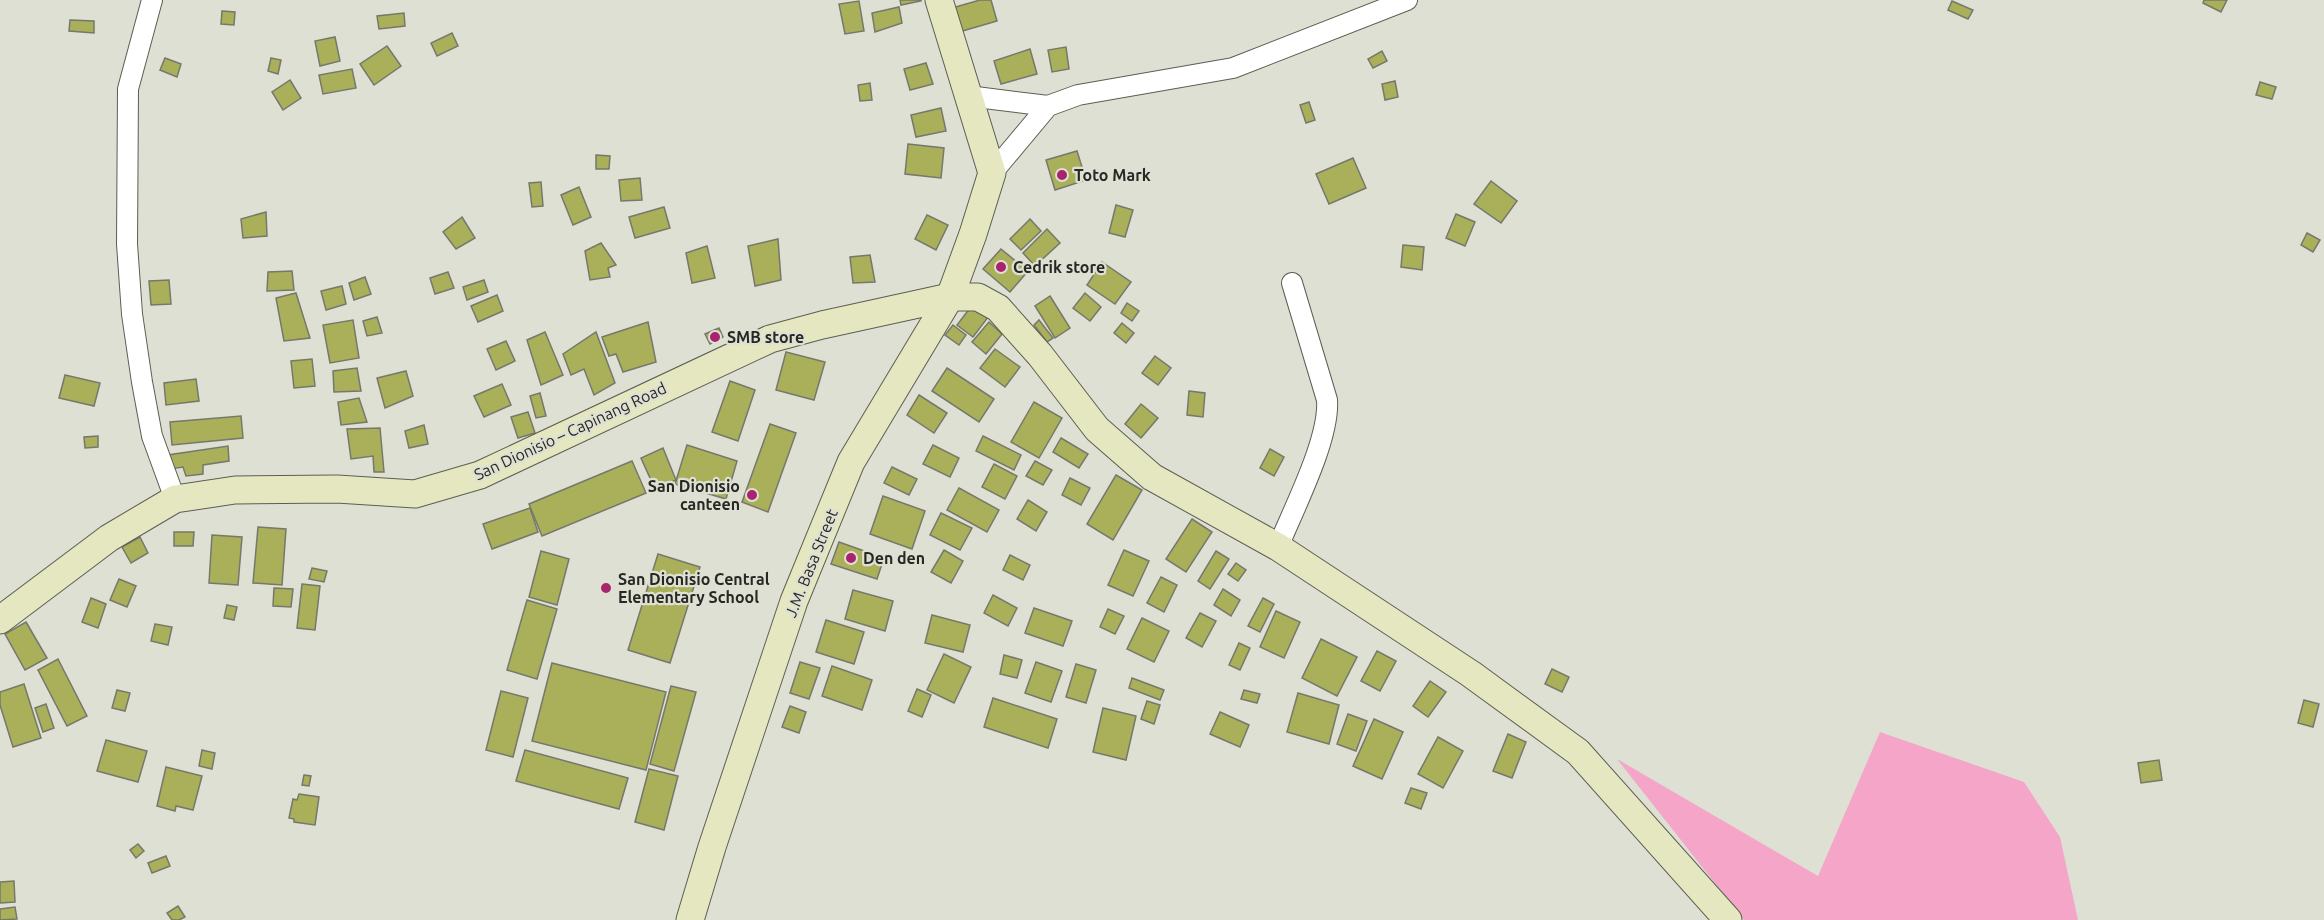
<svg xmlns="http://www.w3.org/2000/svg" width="2324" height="920" font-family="Ubuntu,sans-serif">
<rect width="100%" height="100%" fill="#dee0d3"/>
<path fill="#f4a5c8" d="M1880 732 2024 782 2060 837 2078 920H1744L1617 759 1818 876Z"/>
<g fill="#a9b059" stroke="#76786c" stroke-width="1.5">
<path d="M900 0H921V1L901 5Z"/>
<path d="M980 0H991L997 21 959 32 952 8Z"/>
<path d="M2204 0H2227L2221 12 2203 3Z"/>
<path d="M859 1 864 31 845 34 839 4Z"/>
<path d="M1952 1 1973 10 1968 19 1948 10Z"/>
<path d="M899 7 902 23 875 32 872 13Z"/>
<path d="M222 11 235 12 234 25 221 24Z"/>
<path d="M404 13 405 26 379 29 377 16Z"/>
<path d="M70 20 94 21V33L69 31Z"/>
<path d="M452 33 458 46 437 56 431 43Z"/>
<path d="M335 37 340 61 320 66 315 41Z"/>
<path d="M387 46 401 66 374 85 360 64Z"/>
<path d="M1066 47 1069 69 1052 72 1048 50Z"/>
<path d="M1030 49 1037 74 1001 84 994 61Z"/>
<path d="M1382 51 1387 61 1373 68 1368 59Z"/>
<path d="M165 58 181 64 177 77 160 70Z"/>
<path d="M271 58 281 60 278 74 268 71Z"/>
<path d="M926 63 933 84 910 90 904 69Z"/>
<path d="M352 69 356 88 323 94 319 75Z"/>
<path d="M290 80 301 98 283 110 272 92Z"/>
<path d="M1395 81 1398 97 1385 100 1382 84Z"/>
<path d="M2260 82 2276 87 2272 99 2256 95Z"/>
<path d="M870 83 872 100 860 101 858 85Z"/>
<path d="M1309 102 1315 120 1306 123 1300 105Z"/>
<path d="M941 108 946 131 916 137 911 115Z"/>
<path d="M908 144 944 148 941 178 905 174Z"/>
<path d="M1077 151 1086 180 1055 190 1046 160Z"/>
<path d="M596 155 610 156 609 169H596Z"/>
<path d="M1353 158 1366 188 1329 204 1316 174Z"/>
<path d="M640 178 642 200 621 201 619 180Z"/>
<path d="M1491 181 1517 201 1501 223 1474 204Z"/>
<path d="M541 182 543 206 532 207 529 183Z"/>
<path d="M579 187 591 217 573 225 561 195Z"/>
<path d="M1116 205 1133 210 1125 237 1109 233Z"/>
<path d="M664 207 670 228 635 238 629 217Z"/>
<path d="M266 212 267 236 243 238 241 219Z"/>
<path d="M1456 214 1475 222 1465 246 1446 238Z"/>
<path d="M927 215 948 225 936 250 915 239Z"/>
<path d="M462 217 475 238 456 249 443 232Z"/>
<path d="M1030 219 1041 231 1021 250 1010 239Z"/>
<path d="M1047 229 1060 243 1035 266 1023 253Z"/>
<path d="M2307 233 2320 240 2313 252 2301 245Z"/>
<path d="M778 239 781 280 755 286 748 246Z"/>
<path d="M601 243 616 265 608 268 610 277 590 280 585 251Z"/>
<path d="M1403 245 1424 247 1422 270 1401 267Z"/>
<path d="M707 246 715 278 692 283 686 253Z"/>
<path d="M1001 249 1028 271 1010 292 983 269Z"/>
<path d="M870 255 875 282 853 283 850 257Z"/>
<path d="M1102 262 1131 282 1115 304 1087 285Z"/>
<path d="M292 271 294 290 267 291 268 272Z"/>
<path d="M448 272 454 288 435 294 430 278Z"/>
<path d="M365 277 371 294 354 300 349 283Z"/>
<path d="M169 280 171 304 151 305 149 281Z"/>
<path d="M484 280 488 292 467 300 463 287Z"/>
<path d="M342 286 346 304 326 310 321 291Z"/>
<path d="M296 293 310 338 284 341 276 298Z"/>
<path d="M1085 293 1101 307 1090 321 1073 308Z"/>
<path d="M497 295 503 311 478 322 471 306Z"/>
<path d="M1050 296 1070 328 1055 338 1035 306Z"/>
<path d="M976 300 992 312 973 337 957 325Z"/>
<path d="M1127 303 1139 311 1132 321 1121 313Z"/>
<path d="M377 317 382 333 367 336 363 321Z"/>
<path d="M353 320 359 358 330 363 323 325Z"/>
<path d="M1039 320 1053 338 1047 342 1034 325Z"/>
<path d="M648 322 656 362 623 372 616 354 609 356 602 337Z"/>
<path d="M989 322 1002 334 986 354 972 342Z"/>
<path d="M1122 323 1134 333 1126 343 1114 333Z"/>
<path d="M953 325 966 335 959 345 945 335Z"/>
<path d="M719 328 723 337 710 344 705 334Z"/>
<path d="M545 332 563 375 541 385 527 340Z"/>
<path d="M596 332 615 383 594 395 584 369 571 375 563 354Z"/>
<path d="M506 341 515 361 496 370 487 349Z"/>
<path d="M995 349 1020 367 1005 387 980 368Z"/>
<path d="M786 352 825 362 814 400 776 390Z"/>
<path d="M1155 356 1171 368 1158 385 1142 373Z"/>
<path d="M312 359 315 386 294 388 291 361Z"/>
<path d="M357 368 361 391 334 392 333 371Z"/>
<path d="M947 368 994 399 979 422 932 391Z"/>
<path d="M406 371 413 396 385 408 377 378Z"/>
<path d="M65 375 100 383 94 406 59 398Z"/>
<path d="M196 379 199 401 166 405 164 383Z"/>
<path d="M730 381 755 390 738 441 712 432Z"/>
<path d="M502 384 511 405 484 417 474 396Z"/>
<path d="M1189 391 1205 393 1203 417 1187 415Z"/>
<path d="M540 393 546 416 536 418 530 396Z"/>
<path d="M919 395 947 413 934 433 907 415Z"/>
<path d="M359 398 367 422 341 425 338 402Z"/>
<path d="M1034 402 1062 418 1039 458 1011 442Z"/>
<path d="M1141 404 1158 418 1141 438 1125 424Z"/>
<path d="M528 412 535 433 518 438 511 417Z"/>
<path d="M241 416 243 438 172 445 170 422Z"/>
<path d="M770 424 796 433 768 512 742 502Z"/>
<path d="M424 425 428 444 409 448 405 431Z"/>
<path d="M380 428 384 472H374L373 456 351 459 347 429Z"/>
<path d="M98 436V447L85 448 84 437Z"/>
<path d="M983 436 1021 455 1014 470 976 451Z"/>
<path d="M1061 438 1088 454 1079 468 1053 452Z"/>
<path d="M687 445 737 461 726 499 675 484Z"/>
<path d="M933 445 959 458 950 477 923 464Z"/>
<path d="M228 446 229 461 203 465V474L186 476 183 467 170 469 168 455Z"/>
<path d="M663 448 676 480 655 489 641 458Z"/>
<path d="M1270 449 1284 457 1274 476 1260 468Z"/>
<path d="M632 461 646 493 542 536 529 504Z"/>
<path d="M1035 461 1052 470 1043 485 1026 476Z"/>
<path d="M994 464 1017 476 1005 499 982 487Z"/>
<path d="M892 467 917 479 909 495 884 483Z"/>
<path d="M1116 475 1142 490 1113 540 1087 524Z"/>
<path d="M1070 478 1090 488 1081 505 1062 495Z"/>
<path d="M959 488 999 510 987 532 947 510Z"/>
<path d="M883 496 925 511 912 549 870 534Z"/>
<path d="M1028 500 1047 512 1036 531 1017 519Z"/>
<path d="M530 508 538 532 492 549 483 524Z"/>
<path d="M941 513 972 528 960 550 930 535Z"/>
<path d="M1192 519 1212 532 1186 572 1166 559Z"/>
<path d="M258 527 286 529 282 585 253 583Z"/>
<path d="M174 532H194L193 546H174Z"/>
<path d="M212 535 242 537 238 585 209 583Z"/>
<path d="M140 537 148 553 131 563 122 547Z"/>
<path d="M839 542 884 558 877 579 831 564Z"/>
<path d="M944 550 963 561 951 583 931 572Z"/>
<path d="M1124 550 1149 561 1133 596 1108 585Z"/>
<path d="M541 551 569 559 557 605 529 597Z"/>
<path d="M1216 551 1229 559 1210 589 1198 581Z"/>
<path d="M658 554 700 567 670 663 628 650Z"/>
<path d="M1010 555 1030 565 1023 580 1003 570Z"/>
<path d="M1236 563 1246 570 1238 581 1228 574Z"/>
<path d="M312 568 327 571 324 582 309 579Z"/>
<path d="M1161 577 1177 585 1164 612 1147 603Z"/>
<path d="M119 579 136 586 127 607 110 600Z"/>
<path d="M302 584 320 586 315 630 297 628Z"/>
<path d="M274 588 293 589 291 607 273 606Z"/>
<path d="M1223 589 1240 600 1231 616 1214 605Z"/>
<path d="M853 590 893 601 885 631 845 619Z"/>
<path d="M993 595 1017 608 1008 626 984 613Z"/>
<path d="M91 598 106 604 98 628 82 622Z"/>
<path d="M1263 598 1274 604 1260 632 1248 626Z"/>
<path d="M527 600 557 609 537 679 507 670Z"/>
<path d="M227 605 237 607 234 620 224 618Z"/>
<path d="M1034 608 1072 621 1063 646 1025 633Z"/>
<path d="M1108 609 1124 616 1115 634 1100 627Z"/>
<path d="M1276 611 1300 622 1284 658 1260 647Z"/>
<path d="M1200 613 1216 621 1202 647 1186 638Z"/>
<path d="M932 615 970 625 963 652 925 643Z"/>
<path d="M1142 618 1169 631 1154 662 1127 649Z"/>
<path d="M826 620 864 632 854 664 816 652Z"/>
<path d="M26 622 47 658 25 670 5 634Z"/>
<path d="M155 624 172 627 168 645 151 641Z"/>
<path d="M1321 639 1357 657 1337 696 1302 678Z"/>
<path d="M1239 643 1250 648 1240 670 1229 665Z"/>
<path d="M1377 651 1396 661 1380 691 1361 681Z"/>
<path d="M944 654 971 667 954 703 927 690Z"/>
<path d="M1004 655 1022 660 1017 678 1000 674Z"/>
<path d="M58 659 87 716 67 726 38 670Z"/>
<path d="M800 662 820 668 809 699 790 693Z"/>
<path d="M1036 662 1062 671 1051 702 1025 693Z"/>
<path d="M552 663 666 692 646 770 532 741Z"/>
<path d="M1076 664 1096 670 1086 703 1066 697Z"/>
<path d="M832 666 872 680 862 710 822 696Z"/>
<path d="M1552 669 1569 677 1562 692 1545 684Z"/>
<path d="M1132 678 1164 690 1160 700 1129 688Z"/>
<path d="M1430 681 1446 692 1428 717 1413 706Z"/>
<path d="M24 684 41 738 13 747 0 705V692Z"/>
<path d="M671 686 696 692 674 771 650 764Z"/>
<path d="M917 689 931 695 922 717 908 711Z"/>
<path d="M117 690 130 693 125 711 112 708Z"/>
<path d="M1244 690 1260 694 1257 703 1241 699Z"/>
<path d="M501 691 528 698 513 757 486 750Z"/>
<path d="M1298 693 1339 705 1329 744 1287 732Z"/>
<path d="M993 698 1057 719 1048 748 984 727Z"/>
<path d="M2304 700 2319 704 2313 727 2298 723Z"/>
<path d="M1147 701 1160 705 1154 724 1141 719Z"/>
<path d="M46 704 54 728 43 732 35 708Z"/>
<path d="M790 706 806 712 799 733 782 727Z"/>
<path d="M1103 708 1136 716 1126 760 1093 752Z"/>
<path d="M1220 712 1249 725 1240 747 1210 734Z"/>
<path d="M1348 714 1367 721 1356 751 1337 744Z"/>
<path d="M1374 719 1403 732 1382 779 1353 766Z"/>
<path d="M1508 734 1526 742 1512 778 1493 771Z"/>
<path d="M1438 737 1463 751 1443 788 1418 774Z"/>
<path d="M106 740 147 751 138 782 97 771Z"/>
<path d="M202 750 215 753 212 769 199 766Z"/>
<path d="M525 750 628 778 619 809 516 781Z"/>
<path d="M2159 760 2162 780 2141 783 2138 763Z"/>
<path d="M166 767 202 776 193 810 176 806 175 811 157 806Z"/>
<path d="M649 769 678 776 664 830 635 822Z"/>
<path d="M304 775 311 776 309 786 302 785Z"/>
<path d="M1411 788 1427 793 1421 809 1405 803Z"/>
<path d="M299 794 319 797 315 825 294 822V819L289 818 293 799 297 800Z"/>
<path d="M138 844 144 851 136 858 130 850Z"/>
<path d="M166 856 170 866 152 873 148 863Z"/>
<path d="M14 881 15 902 0 903V882Z"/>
<path d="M178 906 185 917 179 920H172L167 913Z"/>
<path d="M15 907 17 919 0 920V909Z"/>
</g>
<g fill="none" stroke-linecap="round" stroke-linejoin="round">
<g stroke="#5c5e52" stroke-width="22">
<g id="street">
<path d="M152 0 128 89 127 244 132 314 142 382 152 436 175 499"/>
<path d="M968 96 1048 106"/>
<path d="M992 173 1048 106 1078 95 1233 68 1407 0"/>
<path d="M1278 547C1293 510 1330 439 1327 400L1292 283"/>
</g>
</g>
<g stroke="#5c5e52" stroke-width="29">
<g id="secondary">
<path d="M0 620 109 538 175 499 235 490 337 489 415 494 480 475 770 339 822 325 950 297H978L998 308 1040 355 1097 429 1152 477 1278 547 1471 674 1578 752 1728 920"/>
<path d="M690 920 712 847 794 601 851 462 950 297 973 234 992 173 939 0"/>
</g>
</g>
<use href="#street" stroke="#fff" stroke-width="20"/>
<use href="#secondary" stroke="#e5e7c1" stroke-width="27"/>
</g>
<g fill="#a8246f" stroke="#dee0d3" stroke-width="2">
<circle cx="1062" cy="175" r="6"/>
<circle cx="1001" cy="267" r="6"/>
<circle cx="715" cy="337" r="6"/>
<circle cx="752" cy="495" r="6"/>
<circle cx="851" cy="558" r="6"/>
<circle cx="606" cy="588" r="6"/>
</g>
<g text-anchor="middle" stroke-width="4.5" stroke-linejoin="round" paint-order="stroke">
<g font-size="16" font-weight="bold" fill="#272823" stroke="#dee0d3" text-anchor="start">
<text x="1074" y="181">Toto Mark</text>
<text x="1013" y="273">Cedrik store</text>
<text x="727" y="343">SMB store</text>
<text x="740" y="492" text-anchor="end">San Dionisio<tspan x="740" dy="18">canteen</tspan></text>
<text x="863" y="564">Den den</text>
<text x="618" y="585">San Dionisio Central<tspan x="618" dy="18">Elementary School</tspan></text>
</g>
<g font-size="16" fill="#272823" stroke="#dee0d3">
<text transform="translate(570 431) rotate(-25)" y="6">San Dionisio – Capinang Road</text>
<text transform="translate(811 563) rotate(-68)" y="6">J.M. Basa Street</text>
</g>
</g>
</svg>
